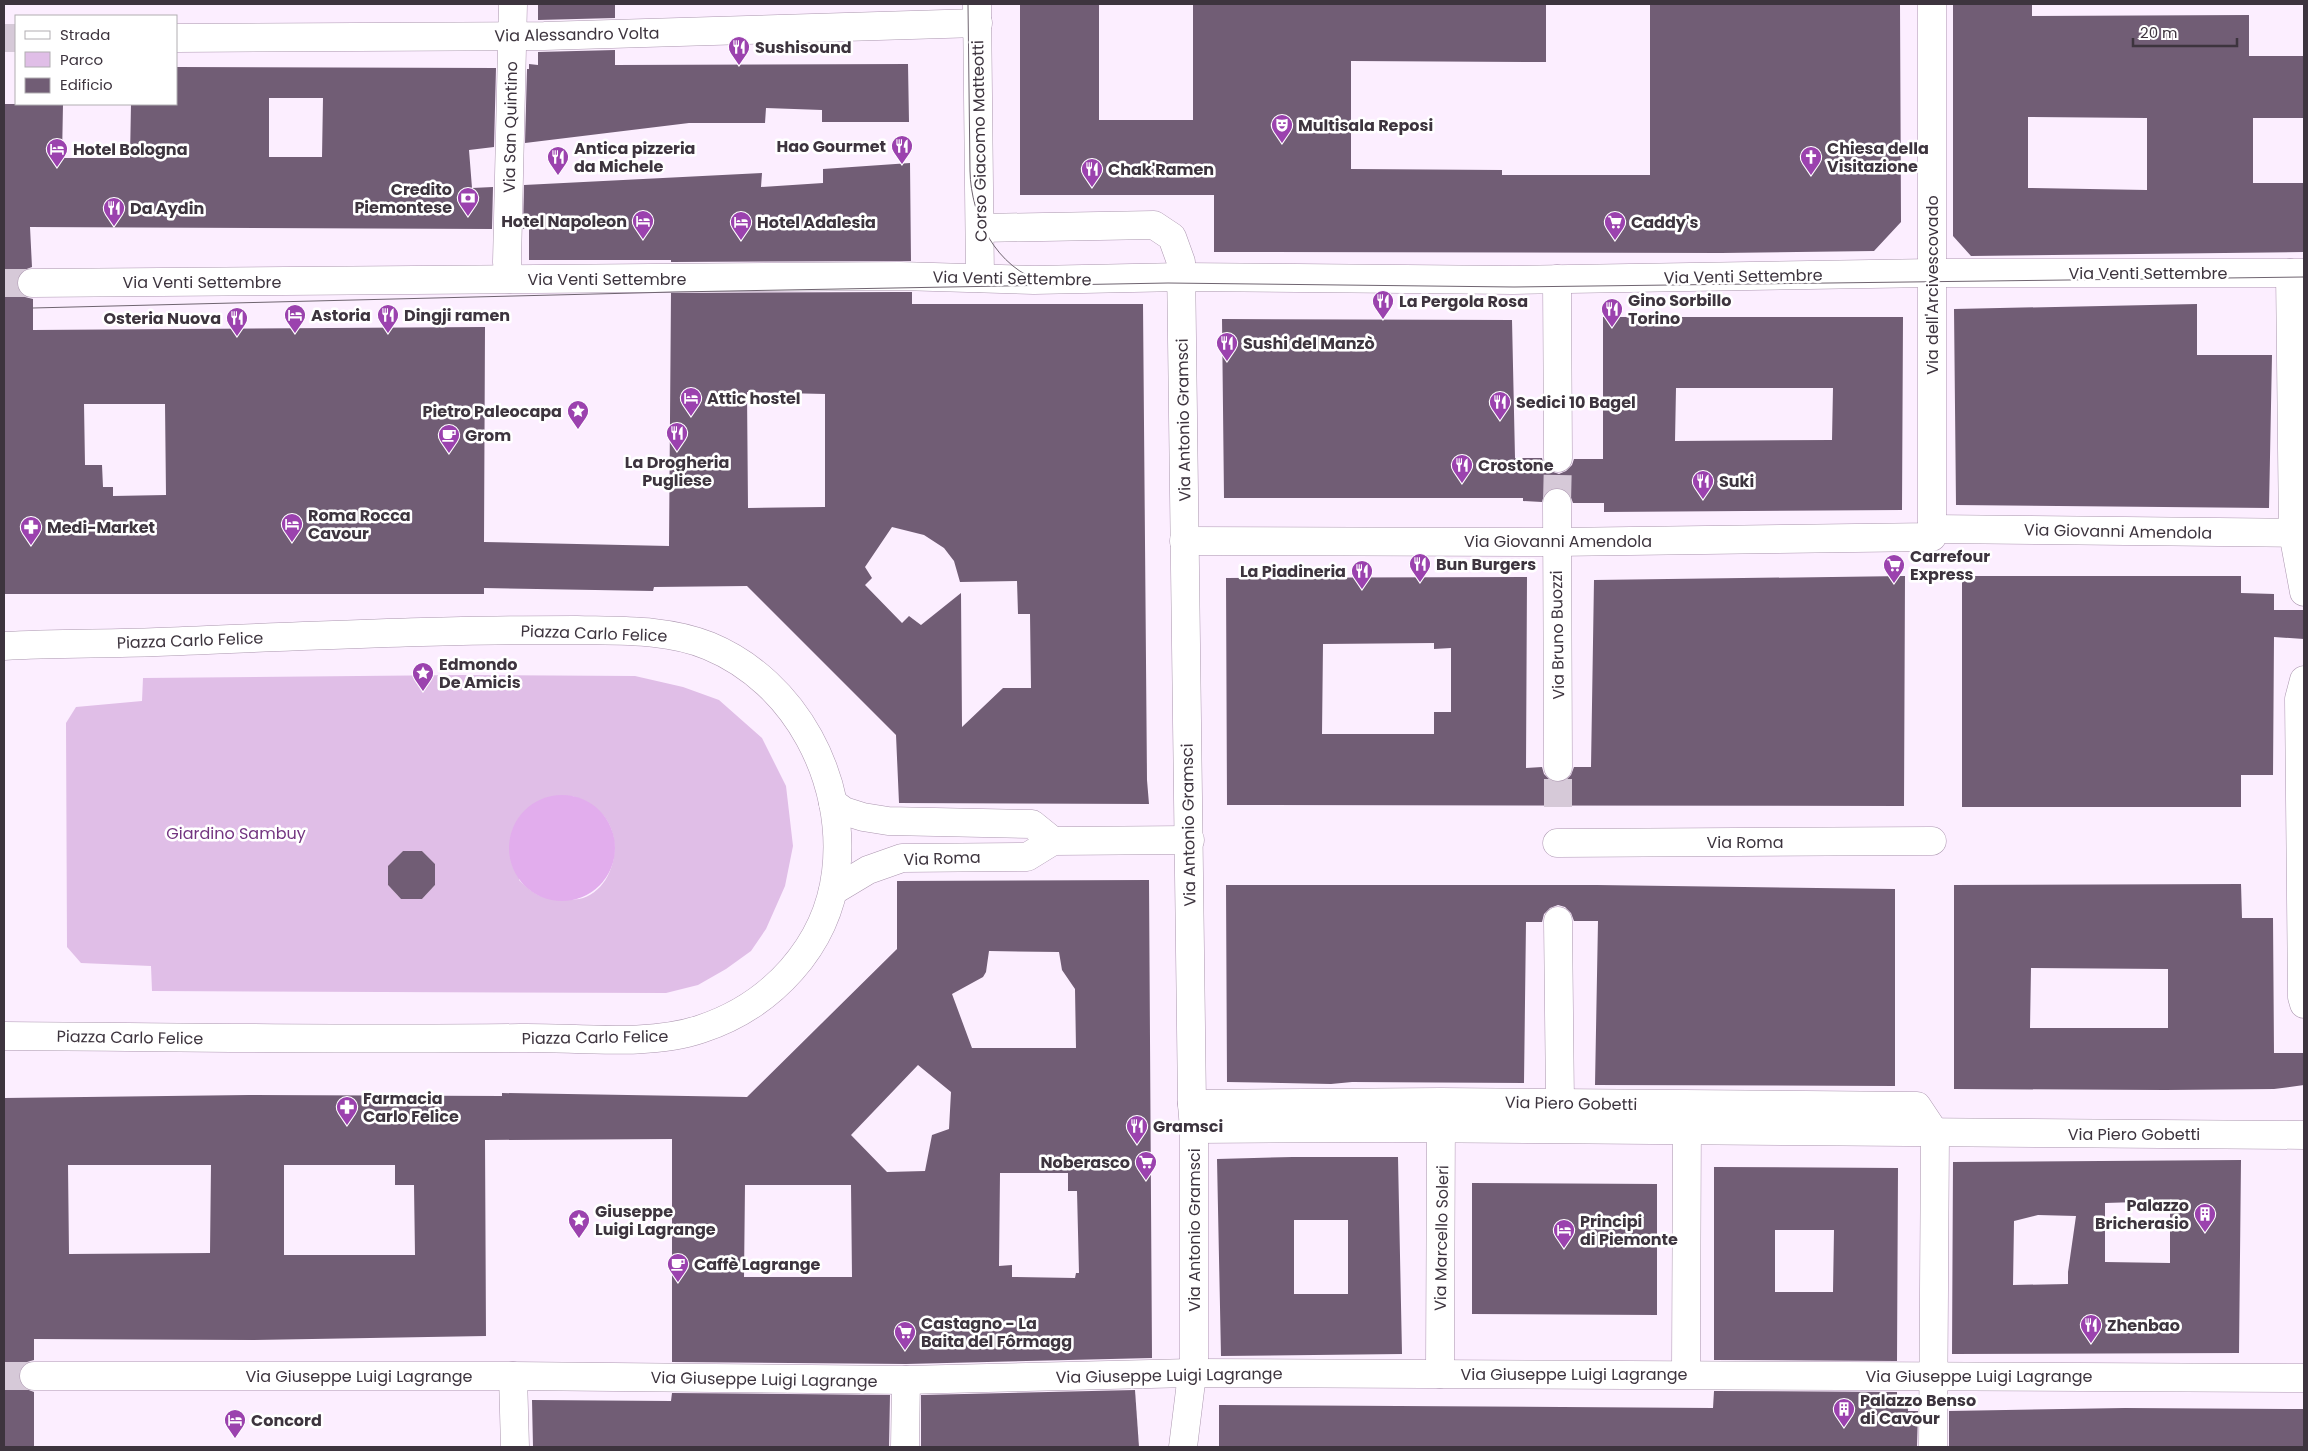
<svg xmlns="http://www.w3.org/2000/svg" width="2308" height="1451" font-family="Poppins,sans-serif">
<rect width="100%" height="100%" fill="#fceeff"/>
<path fill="#e0bee7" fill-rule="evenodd" d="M463 675 635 676 683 687 719 700 762 738 786 786 793 846 785 886 766 929 751 951 726 969 698 985 666 993 152 991 151 966 81 963 67 947 66 723 76 707 142 701 143 678ZM572 796C583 800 592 804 601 813 626 837 615 891 579 899 574 900 568 899 563 899 542 899 534 895 519 880ZM403 851H422L435 864V885L422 899H401L388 885V867Z"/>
<circle fill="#e2aded" cx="562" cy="848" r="53"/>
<g fill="#715d75" fill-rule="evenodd">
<path d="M538 4H615V18L538 20Z"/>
<path d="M1020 4H1099V120H1193V4H1546V62L1351 61V169L1502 170V175H1650V4H1900L1901 222 1874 251 1721 253 1214 252V195H1020Z"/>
<path d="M1953 4H2032V16L2249 15V56H2304V118H2253V183H2304V252L1971 256 1953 236ZM2028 117 2147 118V190L2028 188Z"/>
<path d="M615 50V65L908 64 909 122H822V110L766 108 765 123H689L525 143 527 69H529V64L538 65V52Z"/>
<path d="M176 67 496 68 494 147 469 150 472 188 493 187 492 229 30 227 32 267 24 270 19 275 16 283 19 291 25 297 33 299V330L485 327 484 542 669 546 671 293 900 292H912V304H1143L1147 780 1149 804 899 803 896 735 747 586 654 587 653 591 484 588V594H4V104H63L62 158H130L131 104H176ZM269 98H323L322 157H269ZM747 392 825 394V507L748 508ZM84 404H165L166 495 113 496V487H103L102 465H85ZM892 527 924 535 944 548 954 561 960 582 1017 581 1018 614H1030L1031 688H1003L962 727 961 593 921 625 909 616 902 623 865 585 872 578 865 567Z"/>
<path d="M910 163 911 261 671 262V260H529V229H523L524 185 762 173 761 187 823 183V169Z"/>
<path d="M2197 304V355H2272L2269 508 1956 505 1954 309Z"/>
<path d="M1603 317H1903L1902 510 1604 512V503H1573L1570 495 1564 489 1557 487 1549 490 1544 495 1542 502 1523 501V498H1224L1222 319 1512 320 1515 458H1542L1544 465 1550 471 1559 474 1566 471 1572 465 1574 459H1603ZM1676 388H1833L1832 440 1675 441Z"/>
<path d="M1905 576 1904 806 1227 805 1226 578 1527 577 1526 768 1542 767 1544 774 1550 780 1559 783 1566 780 1571 775 1574 767H1591L1594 580ZM1434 643V649L1451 648V712H1434V734H1322L1323 644Z"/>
<path d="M1962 576H2241V593L2274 594V610H2304V639L2274 637 2273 775H2241V807H1962Z"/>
<path d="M403 851H422L435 864V885L422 899H401L388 885V866Z"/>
<path d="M1149 880 1152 1358 906 1364 672 1362V1139L485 1140 486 1336 253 1340 34 1339V1360L27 1362 21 1368 18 1376 20 1383 26 1389 34 1392V1447H4V1098L249 1095 502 1096V1093L747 1097 897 949V881ZM989 951 1059 952 1062 970 1075 989 1076 1048H972L952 994 983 977 986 972ZM918 1065 951 1092 949 1129 932 1135 925 1171 887 1172 851 1135ZM68 1165H211L210 1253 69 1254ZM284 1165H395V1185H414L415 1255H284ZM1000 1173H1068V1191H1077L1079 1273H1076L1075 1278 1012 1277V1265L999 1266ZM745 1185H851L852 1277H744Z"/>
<path d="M2241 884 2242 918H2273L2274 1053H2304V1085L2274 1089 2165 1090 1954 1089V885ZM2031 968 2168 969V1028H2030Z"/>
<path d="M1226 885H1597L1895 889V1086L1595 1085 1598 921H1574L1571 913 1565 907 1558 905 1550 908 1544 914 1542 922H1526L1524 1083 1352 1082 1331 1084 1227 1082Z"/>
<path d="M1293 1157H1398L1402 1354 1221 1356 1217 1159ZM1294 1220H1348V1294H1294Z"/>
<path d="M2241 1160 2239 1353 1952 1354 1953 1162ZM2170 1201V1263L2105 1262V1203ZM2038 1215 2076 1216 2068 1272V1284L2013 1285 2014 1221Z"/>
<path d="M1714 1167 1898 1168 1897 1361 1714 1360ZM1775 1230H1834L1833 1292H1775Z"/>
<path d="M1472 1183 1657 1184V1315L1472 1314Z"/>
<path d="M1135 1390 1139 1447H921V1395Z"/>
<path d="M1714 1391 1897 1392V1408H1908V1411H1918L1917 1447H1219V1405L1713 1408Z"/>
<path d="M672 1393 890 1395 889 1447H533L532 1400 671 1401Z"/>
<path d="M2125 1408 2304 1409V1447H1949V1411Z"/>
</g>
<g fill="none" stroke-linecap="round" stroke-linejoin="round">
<g stroke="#d6c9d8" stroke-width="28" stroke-dasharray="28 14" stroke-linecap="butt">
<path d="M4 38H16"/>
<path d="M4 283H32"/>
<path d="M1557 503 1558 458"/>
<path d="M1558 807V767"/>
<path d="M4 1376H34"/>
</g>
<g stroke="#ab96af" stroke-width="29">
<g id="minor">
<path d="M977 4 980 278"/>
<path d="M176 38 544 36 978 23"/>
<path d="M980 228 1154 225 1172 237 1181 262 1192 1104 1194 1129V1358L1183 1447"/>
<path d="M2290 273 2293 533 2304 592"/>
<path d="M509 279 507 262 513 4"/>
<path d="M1557 279 1558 458"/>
<path d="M32 283 900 276 1034 280 1182 277 1513 280 1932 273H2304"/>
<path d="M1557 503 1558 767"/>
<path d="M1932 529 2304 533"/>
<path d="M1184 541 1556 542 1932 537V4"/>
<path d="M4 646C55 643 106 644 157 642 258 638 360 633 462 631 501 630 539 630 577 630 621 631 668 629 709 646 796 682 847 780 836 872 827 947 771 1006 701 1029 648 1047 575 1037 520 1038 348 1040 176 1037 4 1036"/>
<path d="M2304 680 2299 699 2302 997 2304 1004"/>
<path d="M833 803 844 811 863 817 888 821 1032 824 1053 841"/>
<path d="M1557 843 1932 841"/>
<path d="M833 891 868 870 902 858 1027 857 1053 841 1190 840"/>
<path d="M1558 921 1560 1103"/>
<path d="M1192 1104 1441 1102 1917 1106 1935 1133"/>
<path d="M1194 1129 1392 1128 2304 1135"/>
<path d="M1440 1374 1441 1111"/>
<path d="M1686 1374 1687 1113"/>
<path d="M34 1376H513L906 1380 1191 1373 2304 1378"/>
<path d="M513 1376 515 1447"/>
<path d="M905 1447 906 1380"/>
<path d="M1933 1447 1935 1133"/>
</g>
</g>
<use href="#minor" stroke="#fff" stroke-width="28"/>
<g stroke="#6f6470" stroke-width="1">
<path d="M968 4 970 171C971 217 996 268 1043 282"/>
<path d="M33 308 675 292 1168 283 1514 287 2304 277"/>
</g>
</g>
<defs>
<g id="restaurant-pin" transform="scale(1.125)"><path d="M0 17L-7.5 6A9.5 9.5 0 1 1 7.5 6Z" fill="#9b42ae" stroke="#fff"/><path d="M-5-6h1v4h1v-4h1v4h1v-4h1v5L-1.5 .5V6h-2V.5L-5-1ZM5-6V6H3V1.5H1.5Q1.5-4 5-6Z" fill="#fff"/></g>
<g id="theatre-pin" transform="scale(1.125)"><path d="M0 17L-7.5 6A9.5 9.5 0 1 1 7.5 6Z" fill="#9b42ae" stroke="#fff"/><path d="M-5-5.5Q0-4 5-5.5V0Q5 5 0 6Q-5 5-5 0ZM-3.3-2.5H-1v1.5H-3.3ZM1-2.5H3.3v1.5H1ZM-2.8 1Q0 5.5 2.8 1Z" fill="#fff"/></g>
<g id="hotel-pin" transform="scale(1.125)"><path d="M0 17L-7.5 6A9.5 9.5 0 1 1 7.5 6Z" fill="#9b42ae" stroke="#fff"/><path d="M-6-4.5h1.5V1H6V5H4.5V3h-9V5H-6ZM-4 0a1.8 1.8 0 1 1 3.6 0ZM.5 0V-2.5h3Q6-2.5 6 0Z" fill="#fff"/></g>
<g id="church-pin" transform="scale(1.125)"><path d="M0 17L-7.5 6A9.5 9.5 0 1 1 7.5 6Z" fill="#9b42ae" stroke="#fff"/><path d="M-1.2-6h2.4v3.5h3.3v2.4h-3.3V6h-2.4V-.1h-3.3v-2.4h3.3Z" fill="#fff"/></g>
<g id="bank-pin" transform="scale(1.125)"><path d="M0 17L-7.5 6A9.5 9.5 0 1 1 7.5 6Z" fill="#9b42ae" stroke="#fff"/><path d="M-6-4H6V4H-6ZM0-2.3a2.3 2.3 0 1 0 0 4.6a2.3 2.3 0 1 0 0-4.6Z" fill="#fff"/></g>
<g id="supermarket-pin" transform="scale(1.125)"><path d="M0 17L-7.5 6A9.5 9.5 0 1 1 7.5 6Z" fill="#9b42ae" stroke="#fff"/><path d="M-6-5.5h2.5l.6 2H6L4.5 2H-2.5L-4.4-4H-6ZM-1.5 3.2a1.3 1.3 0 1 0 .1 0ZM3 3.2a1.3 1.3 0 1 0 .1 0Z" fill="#fff"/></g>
<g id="sight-pin" transform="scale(1.125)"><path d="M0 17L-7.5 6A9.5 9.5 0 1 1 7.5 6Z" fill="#9b42ae" stroke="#fff"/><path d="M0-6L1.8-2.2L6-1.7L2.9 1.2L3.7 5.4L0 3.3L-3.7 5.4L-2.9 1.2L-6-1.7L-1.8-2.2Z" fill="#fff"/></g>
<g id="cafe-pin" transform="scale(1.125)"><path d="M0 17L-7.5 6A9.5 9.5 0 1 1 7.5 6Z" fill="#9b42ae" stroke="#fff"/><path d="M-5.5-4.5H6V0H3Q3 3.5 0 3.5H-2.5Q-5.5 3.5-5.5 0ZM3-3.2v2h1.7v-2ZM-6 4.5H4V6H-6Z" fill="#fff"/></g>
<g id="pharmacy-pin" transform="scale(1.125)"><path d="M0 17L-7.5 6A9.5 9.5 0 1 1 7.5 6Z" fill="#9b42ae" stroke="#fff"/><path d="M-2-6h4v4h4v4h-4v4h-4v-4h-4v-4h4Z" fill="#fff"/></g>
<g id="building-pin" transform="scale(1.125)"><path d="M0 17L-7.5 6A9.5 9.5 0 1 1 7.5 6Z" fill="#9b42ae" stroke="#fff"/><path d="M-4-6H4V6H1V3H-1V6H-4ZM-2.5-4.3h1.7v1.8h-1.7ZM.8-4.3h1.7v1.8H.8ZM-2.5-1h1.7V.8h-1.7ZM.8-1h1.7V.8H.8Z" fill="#fff"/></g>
</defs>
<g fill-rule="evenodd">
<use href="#restaurant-pin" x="739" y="47"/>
<use href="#theatre-pin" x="1282" y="125"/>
<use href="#restaurant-pin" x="902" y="146"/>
<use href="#hotel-pin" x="57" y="149"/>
<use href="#restaurant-pin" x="558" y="157"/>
<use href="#church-pin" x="1811" y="157"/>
<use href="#restaurant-pin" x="1092" y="169"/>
<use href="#bank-pin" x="468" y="198"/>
<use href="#restaurant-pin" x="114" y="208"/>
<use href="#hotel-pin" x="643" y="221"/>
<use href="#hotel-pin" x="741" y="222"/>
<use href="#supermarket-pin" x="1615" y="222"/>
<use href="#restaurant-pin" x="1383" y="301"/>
<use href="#restaurant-pin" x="1612" y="309"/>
<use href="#hotel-pin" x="295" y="315"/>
<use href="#restaurant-pin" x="388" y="315"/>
<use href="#restaurant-pin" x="237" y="318"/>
<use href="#restaurant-pin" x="1227" y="343"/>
<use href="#hotel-pin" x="691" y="398"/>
<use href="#restaurant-pin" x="1500" y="402"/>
<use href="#sight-pin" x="578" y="411"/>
<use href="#restaurant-pin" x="677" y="433"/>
<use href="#cafe-pin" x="449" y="435"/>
<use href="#restaurant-pin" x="1462" y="465"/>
<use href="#restaurant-pin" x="1703" y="481"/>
<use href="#hotel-pin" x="292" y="524"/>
<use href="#pharmacy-pin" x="31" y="527"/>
<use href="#restaurant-pin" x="1420" y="564"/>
<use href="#supermarket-pin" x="1894" y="565"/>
<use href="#restaurant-pin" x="1362" y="571"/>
<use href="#sight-pin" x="423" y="673"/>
<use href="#pharmacy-pin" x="347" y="1107"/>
<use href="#restaurant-pin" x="1137" y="1126"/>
<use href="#supermarket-pin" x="1146" y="1162"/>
<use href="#building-pin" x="2205" y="1214"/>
<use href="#sight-pin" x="579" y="1220"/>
<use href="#hotel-pin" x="1564" y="1230"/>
<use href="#cafe-pin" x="678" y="1264"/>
<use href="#restaurant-pin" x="2091" y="1325"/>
<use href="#supermarket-pin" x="905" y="1332"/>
<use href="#building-pin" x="1844" y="1409"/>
<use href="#hotel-pin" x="235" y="1420"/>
</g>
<g text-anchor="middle" stroke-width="5" stroke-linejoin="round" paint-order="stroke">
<g font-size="16" fill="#3d343e" stroke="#fff">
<text transform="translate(577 34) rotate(-1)" y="6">Via Alessandro Volta</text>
<text transform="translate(510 127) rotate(-89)" y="6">Via San Quintino</text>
<text transform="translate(979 141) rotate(-91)" y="6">Corso Giacomo Matteotti</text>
<text x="2148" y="279">Via Venti Settembre</text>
<text transform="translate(1743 276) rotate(-1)" y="6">Via Venti Settembre</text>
<text transform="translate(1012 278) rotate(1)" y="6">Via Venti Settembre</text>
<text x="607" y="285">Via Venti Settembre</text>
<text x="202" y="288">Via Venti Settembre</text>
<text transform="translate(1932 285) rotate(-90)" y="6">Via dell'Arcivescovado</text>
<text transform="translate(1183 420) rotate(-91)" y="6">Via Antonio Gramsci</text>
<text transform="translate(2118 531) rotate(1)" y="6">Via Giovanni Amendola</text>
<text x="1558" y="547">Via Giovanni Amendola</text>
<text transform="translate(594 633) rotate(2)" y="6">Piazza Carlo Felice</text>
<text transform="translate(1557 635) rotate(-91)" y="6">Via Bruno Buozzi</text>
<text transform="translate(190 640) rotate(-2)" y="6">Piazza Carlo Felice</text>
<text transform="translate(1188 825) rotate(-91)" y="6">Via Antonio Gramsci</text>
<text x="1745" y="848">Via Roma</text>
<text transform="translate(942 858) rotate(-2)" y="6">Via Roma</text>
<text transform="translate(130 1037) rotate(1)" y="6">Piazza Carlo Felice</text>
<text transform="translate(595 1037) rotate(-1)" y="6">Piazza Carlo Felice</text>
<text transform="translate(1571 1103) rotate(1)" y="6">Via Piero Gobetti</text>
<text x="2134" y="1140">Via Piero Gobetti</text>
<text transform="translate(1194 1230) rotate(-90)" y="6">Via Antonio Gramsci</text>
<text transform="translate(1441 1238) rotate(-89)" y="6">Via Marcello Soleri</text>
<text x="1574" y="1380">Via Giuseppe Luigi Lagrange</text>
<text transform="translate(1169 1375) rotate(-1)" y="6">Via Giuseppe Luigi Lagrange</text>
<text x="359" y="1382">Via Giuseppe Luigi Lagrange</text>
<text x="1979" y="1382">Via Giuseppe Luigi Lagrange</text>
<text transform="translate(764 1379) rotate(1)" y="6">Via Giuseppe Luigi Lagrange</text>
</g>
<g font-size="16" font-weight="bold" fill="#3d343e" stroke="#fff" text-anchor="start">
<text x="755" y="53">Sushisound</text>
<text x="1298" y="131">Multisala Reposi</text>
<text x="886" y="152" text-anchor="end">Hao Gourmet</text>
<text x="574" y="154">Antica pizzeria<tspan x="574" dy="18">da Michele</tspan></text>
<text x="1827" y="154">Chiesa della<tspan x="1827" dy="18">Visitazione</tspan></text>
<text x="73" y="155">Hotel Bologna</text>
<text x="1108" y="175">Chak'Ramen</text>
<text x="452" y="195" text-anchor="end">Credito<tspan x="452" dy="18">Piemontese</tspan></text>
<text x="130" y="214">Da Aydin</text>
<text x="627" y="227" text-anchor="end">Hotel Napoleon</text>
<text x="757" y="228">Hotel Adalesia</text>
<text x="1631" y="228">Caddy's</text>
<text x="1628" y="306">Gino Sorbillo<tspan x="1628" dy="18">Torino</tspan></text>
<text x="1399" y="307">La Pergola Rosa</text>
<text x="311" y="321">Astoria</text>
<text x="404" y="321">Dingji ramen</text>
<text x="221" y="324" text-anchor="end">Osteria Nuova</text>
<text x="1243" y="349">Sushi del Manzò</text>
<text x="707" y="404">Attic hostel</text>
<text x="1516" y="408">Sedici 10 Bagel</text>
<text x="562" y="417" text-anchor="end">Pietro Paleocapa</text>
<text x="465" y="441">Grom</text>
<text x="677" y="468" text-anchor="middle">La Drogheria<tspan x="677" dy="18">Pugliese</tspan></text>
<text x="1478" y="471">Crostone</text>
<text x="1719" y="487">Suki</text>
<text x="308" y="521">Roma Rocca<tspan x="308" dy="18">Cavour</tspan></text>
<text x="47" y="533">Medi-Market</text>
<text x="1910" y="562">Carrefour<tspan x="1910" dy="18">Express</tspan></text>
<text x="1436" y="570">Bun Burgers</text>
<text x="1346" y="577" text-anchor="end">La Piadineria</text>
<text x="439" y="670">Edmondo<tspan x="439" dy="18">De Amicis</tspan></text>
<text x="363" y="1104">Farmacia<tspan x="363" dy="18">Carlo Felice</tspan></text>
<text x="1153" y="1132">Gramsci</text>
<text x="1130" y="1168" text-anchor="end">Noberasco</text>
<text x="2189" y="1211" text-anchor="end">Palazzo<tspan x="2189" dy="18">Bricherasio</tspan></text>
<text x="595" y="1217">Giuseppe<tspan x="595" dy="18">Luigi Lagrange</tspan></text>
<text x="1580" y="1227">Principi<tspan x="1580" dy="18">di Piemonte</tspan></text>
<text x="694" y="1270">Caffè Lagrange</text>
<text x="921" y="1329">Castagno - La<tspan x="921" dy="18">Baita del Fôrmagg</tspan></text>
<text x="2107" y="1331">Zhenbao</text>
<text x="1860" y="1406">Palazzo Benso<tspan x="1860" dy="18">di Cavour</tspan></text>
<text x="251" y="1426">Concord</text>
</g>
<g font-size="16" fill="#733580" stroke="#fff">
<text x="236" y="839">Giardino Sambuy</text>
</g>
</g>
<rect width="2308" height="1451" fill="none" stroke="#3d343e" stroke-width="10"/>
<rect x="15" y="15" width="162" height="90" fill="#ffffff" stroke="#b1aeb2"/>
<rect x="25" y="31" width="25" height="8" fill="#ffffff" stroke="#b1aeb2"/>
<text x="60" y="40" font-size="15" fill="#3d343e">Strada</text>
<rect x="25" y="52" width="25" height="15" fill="#e0bee7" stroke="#b1aeb2"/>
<text x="60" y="65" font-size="15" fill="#3d343e">Parco</text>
<rect x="25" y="78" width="25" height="15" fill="#715d75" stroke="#b1aeb2"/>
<text x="60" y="90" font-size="15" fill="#3d343e">Edificio</text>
<path d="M2133 38v8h104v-8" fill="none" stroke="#3d343e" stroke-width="2.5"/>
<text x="2140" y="38" font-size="15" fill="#3d343e" stroke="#ffffff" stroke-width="4" paint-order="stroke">20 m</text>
</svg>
